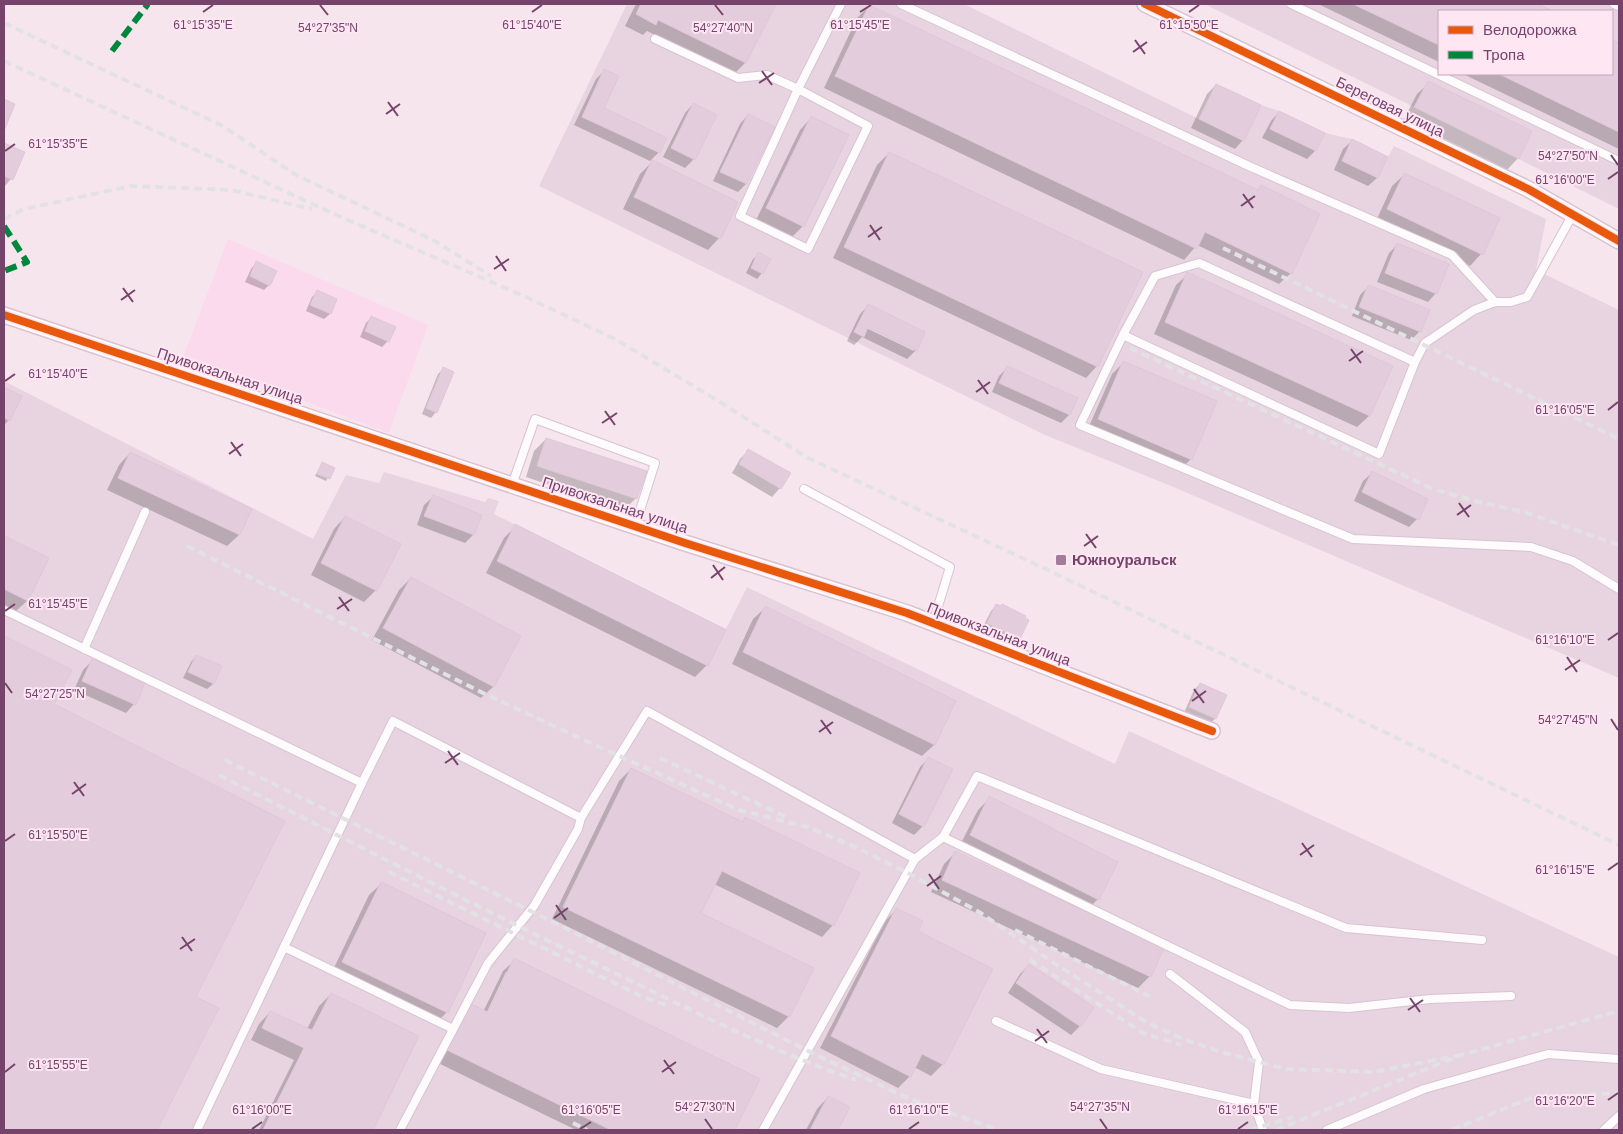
<svg xmlns="http://www.w3.org/2000/svg" width="1623" height="1134" font-family="Helvetica,sans-serif">
<rect width="100%" height="100%" fill="#f7e5ee"/>
<path fill="#fadaec" d="M228 239 428 325 389 433 184 355Z"/>
<g fill="#e7d4e0" fill-rule="evenodd">
<path d="M627 4H964L1199 119 1216 84 1261 105 1279 111 1325 133 1352 139 1388 157 1394 146 1546 219 1536 270 1619 310V678L1171 486 1045 435 539 186Z"/>
<path d="M1204 4H1619V209L1414 107ZM1439 11H1612V74H1439Z"/>
<path d="M4 381 313 539 346 475 379 483 384 472 485 502 488 498 499 501 494 514 726 629 747 587 1115 764 1129 731 1619 957V1130H4Z"/>
</g>
<g fill="#0003" fill-rule="evenodd">
<path d="M636 4H775L745 63 734 74 647 31 643 35 625 26Z"/>
<path d="M1318 4H1534L1550 11H1439V62Z"/>
<path d="M869 6 1257 191 1261 187 1291 273 1279 284 1197 245 1184 260 824 88 857 18Z"/>
<path d="M1612 41 1619 45V149L1463 74H1612Z"/>
<path d="M605 70 602 109 659 152 650 161 574 125 596 79Z"/>
<path d="M1429 83 1518 158 1507 170 1404 119 1417 94Z"/>
<path d="M1216 85 1243 140 1235 149 1191 128 1207 94Z"/>
<path d="M693 104 715 115 694 159 685 168 663 157 685 113Z"/>
<path d="M1279 112 1315 151 1307 159 1262 138 1271 121Z"/>
<path d="M748 115 773 127 746 184 738 192 713 181 740 124Z"/>
<path d="M811 118 803 226 791 238 756 220 800 130Z"/>
<path d="M1352 141 1387 157 1377 178 1368 186 1334 170 1343 149Z"/>
<path d="M4 144 23 153 11 179 4 187Z"/>
<path d="M889 153 1097 366 1086 378 833 258 877 165Z"/>
<path d="M652 162 719 238 708 250 623 209 640 174Z"/>
<path d="M1404 175 1481 254 1470 266 1376 221 1392 186Z"/>
<path d="M1398 244 1436 293 1428 302 1377 282 1389 253Z"/>
<path d="M759 254 762 273 757 279 746 273 753 259Z"/>
<path d="M256 263 269 285 264 290 245 282 251 269Z"/>
<path d="M1188 274 1391 367 1369 416 1357 427 1154 334 1176 285Z"/>
<path d="M1369 286 1420 331 1411 340 1352 316 1360 295Z"/>
<path d="M318 292 336 300 330 314 324 319 306 311 312 297Z"/>
<path d="M868 306 924 333 916 350 907 359 862 337 854 345 847 341 860 314ZM863 324 914 348V351L862 326Z"/>
<path d="M372 317 388 341 382 347 360 337 366 323Z"/>
<path d="M1123 363 1191 459 1179 471 1087 431 1112 374Z"/>
<path d="M1007 368 1076 399 1069 415 1061 423 992 392 999 376Z"/>
<path d="M443 369 436 412 431 418 422 414 438 374Z"/>
<path d="M4 388 20 397 9 420 4 425Z"/>
<path d="M546 439 636 498 624 510 526 477 534 451Z"/>
<path d="M749 450 780 488 772 497 732 473 740 459Z"/>
<path d="M130 453 251 509 239 535 227 546 107 490 119 465Z"/>
<path d="M322 464 333 469 326 481 315 476Z"/>
<path d="M1372 473 1417 519 1409 527 1354 501 1363 481Z"/>
<path d="M433 497 473 535 465 543 417 525 424 505Z"/>
<path d="M345 517 376 590 364 602 311 575 334 529Z"/>
<path d="M516 526 707 665 695 677 486 573 504 538Z"/>
<path d="M4 537 47 559 27 601 15 612 4 607Z"/>
<path d="M411 578 520 637 493 687 481 698 372 640 399 590Z"/>
<path d="M996 606 1028 621 1019 639 1013 644 982 629 991 611Z"/>
<path d="M765 608 955 702 934 745 922 756 732 664 753 619Z"/>
<path d="M4 638 70 671 53 705 195 998 217 1009 156 1130H4Z"/>
<path d="M196 656 220 667 213 684 207 689 183 678 191 662Z"/>
<path d="M92 661 144 684 134 704 126 713 74 690 83 670Z"/>
<path d="M1200 684 1225 696 1215 719 1209 724 1184 713 1194 690Z"/>
<path d="M929 758 923 826 914 835 892 823 920 767Z"/>
<path d="M631 769 741 823 745 819 833 925 822 937 714 884 699 914 812 969 789 1016 777 1028 552 919 619 781Z"/>
<path d="M990 798 1098 899 1086 911 959 847 978 810Z"/>
<path d="M955 853 1150 976 1138 988 931 892 944 864Z"/>
<path d="M381 884 447 1012 435 1024 331 974 369 895Z"/>
<path d="M897 909 917 932 943 1064 931 1076 914 1067 910 1076 898 1088 820 1048 885 921Z"/>
<path d="M515 960 759 1080 734 1130H576L436 1062 458 1017 483 1012 503 971ZM506 972H509L486 1019 484 1018Z"/>
<path d="M1029 965 1092 1008 1080 1026 1071 1035 1008 993 1020 974Z"/>
<path d="M331 994 417 1037 372 1130H259L294 1060 251 1040 259 1024 270 1012 307 1029 319 1006Z"/>
<path d="M828 1097 848 1107 836 1130H806L817 1109Z"/>
</g>
<g fill="#e3cddc" stroke="#e0c7d8">
<path d="M641 4H776L746 63 658 20 656 25 636 14Z"/>
<path d="M1353 4H1537L1553 11H1439V45Z"/>
<path d="M869 5 1258 190 1261 185 1320 214 1292 274 1205 232 1197 249 835 76Z"/>
<path d="M1612 40 1619 43V132L1499 74H1612Z"/>
<path d="M604 69 619 76 604 108 667 138 660 153 582 117Z"/>
<path d="M1428 81 1532 131 1519 159 1414 107Z"/>
<path d="M1216 84 1261 105 1244 141 1199 119Z"/>
<path d="M4 99 15 104 4 131Z"/>
<path d="M693 103 717 115 695 160 671 148Z"/>
<path d="M1279 111 1325 133 1316 151 1270 129Z"/>
<path d="M748 114 775 127 747 184 720 172Z"/>
<path d="M811 116 849 135 804 227 766 208Z"/>
<path d="M1352 139 1388 157 1378 178 1342 161Z"/>
<path d="M4 143 25 152 13 180 4 176Z"/>
<path d="M889 152 1143 272 1098 367 844 247Z"/>
<path d="M652 160 738 202 721 239 634 197Z"/>
<path d="M1404 173 1500 218 1483 255 1387 209Z"/>
<path d="M1397 243 1449 264 1437 294 1385 273Z"/>
<path d="M758 252 771 259 763 274 751 268Z"/>
<path d="M256 261 277 271 270 286 250 276Z"/>
<path d="M1187 272 1393 366 1370 416 1165 322Z"/>
<path d="M1368 285 1430 310 1421 332 1359 307Z"/>
<path d="M317 290 337 299 331 314 310 305Z"/>
<path d="M868 304 925 332 917 351 868 327 864 337 854 332Z"/>
<path d="M371 316 396 327 389 342 365 331Z"/>
<path d="M1123 361 1217 401 1192 460 1098 419Z"/>
<path d="M1007 366 1078 398 1070 415 999 383Z"/>
<path d="M443 367 454 372 437 413 426 408Z"/>
<path d="M4 387 22 396 10 421 4 418Z"/>
<path d="M546 438 647 471 637 499 537 466Z"/>
<path d="M748 449 791 473 781 489 739 464Z"/>
<path d="M130 452 252 509 240 535 118 478Z"/>
<path d="M322 462 335 468 330 479 317 474Z"/>
<path d="M1372 471 1428 499 1419 520 1362 492Z"/>
<path d="M433 495 482 515 474 535 424 516Z"/>
<path d="M345 516 401 544 377 591 321 563Z"/>
<path d="M515 524 726 630 708 666 497 561Z"/>
<path d="M4 536 49 558 28 601 4 589Z"/>
<path d="M411 577 521 636 494 687 383 628Z"/>
<path d="M996 604 1001 606 1002 604 1026 616 1025 618 1029 620 1020 639 987 623Z"/>
<path d="M765 606 956 701 935 745 743 652Z"/>
<path d="M4 636 72 670 54 704 285 821 196 997 219 1008 157 1130H4Z"/>
<path d="M196 655 222 666 214 684 188 672Z"/>
<path d="M92 659 145 683 136 705 82 681Z"/>
<path d="M1200 683 1227 695 1216 719 1189 707Z"/>
<path d="M928 757 953 769 924 827 899 814Z"/>
<path d="M631 768 743 822 745 817 860 873 834 926 722 871 701 913 814 968 790 1017 563 907Z"/>
<path d="M989 796 1118 862 1099 900 970 835Z"/>
<path d="M955 851 1164 948 1151 977 942 880Z"/>
<path d="M381 882 486 933 448 1013 342 962Z"/>
<path d="M896 908 923 921 918 931 993 969 944 1065 922 1054 911 1077 831 1036Z"/>
<path d="M514 958 760 1079 735 1130H611L447 1050 469 1003 488 1012Z"/>
<path d="M1029 964 1094 1007 1081 1027 1016 983Z"/>
<path d="M331 993 419 1036 373 1130H263L304 1048 262 1028 270 1011 312 1030Z"/>
<path d="M828 1096 850 1107 838 1130H810Z"/>
</g>
<g fill="none" stroke-linecap="round" stroke-linejoin="round">
<g stroke="#d8c3d1" stroke-width="10">
<g id="service">
<path d="M901 4 1251 167 1452 255 1495 302"/>
<path d="M1291 4 1619 161"/>
<path d="M1614 4 1619 6"/>
<path d="M655 39 738 78 767 75 798 89 868 126 808 249 740 216 798 89 841 4"/>
<path d="M1123 335 1379 454 1415 362 1425 343 1474 310 1495 302H1511L1527 297 1573 214"/>
<path d="M1415 362 1199 263 1155 276 1123 335 1080 425 1353 539 1531 547 1573 561 1619 589"/>
<path d="M512 485 535 419 655 463 635 526"/>
<path d="M804 489 950 567 933 623"/>
<path d="M4 610 362 783 393 721 581 818 647 711 915 859 943 837 977 776 1346 928 1482 940"/>
<path d="M84 649 145 512"/>
<path d="M943 837 1290 1005 1349 1008 1430 999 1511 996"/>
<path d="M284 947 453 1029"/>
<path d="M1170 974 1245 1032 1259 1062 1254 1104 1263 1130"/>
<path d="M996 1021 1101 1069 1254 1104"/>
<path d="M197 1130 362 783"/>
<path d="M400 1130 488 963 534 906 578 829 581 818"/>
<path d="M763 1130 915 859"/>
<path d="M1327 1130 1424 1089 1548 1054 1619 1059"/>
<path d="M1604 1130 1619 1116"/>
</g>
</g>
<g stroke="#d8c3d1" stroke-width="18">
<g id="minor">
<path d="M1145 4 1528 189 1619 241"/>
<path d="M4 315 685 543 907 613 1212 731"/>
</g>
</g>
<use href="#service" stroke="#fefbfc" stroke-width="8"/>
<use href="#minor" stroke="#fefbfc" stroke-width="15"/>
<g stroke="#e2e2e5" stroke-width="4" stroke-dasharray="8 5" stroke-linecap="butt">
<path d="M4 23 223 126 296 175 433 240 491 276"/>
<path d="M4 61 334 214 524 296 615 339 720 402 808 458 1050 571 1619 845"/>
<path d="M4 219 24 209 131 186 231 190 312 209"/>
<path d="M1223 248 1619 439"/>
<path d="M1130 348 1433 489 1471 500 1524 512 1619 545"/>
<path d="M187 546 483 693 586 741 739 810 808 827 853 846 908 873 979 912 1060 967 1148 1023 1183 1039 1221 1052 1286 1069 1373 1072 1461 1055"/>
<path d="M660 758 786 817"/>
<path d="M225 760 551 921 814 1054 910 1099 999 1130"/>
<path d="M219 775C349 841 479 908 611 971 691 1010 771 1051 856 1080"/>
<path d="M389 872 645 998 669 1006"/>
<path d="M1015 930 1149 996"/>
<path d="M1030 960 1143 1033 1181 1045"/>
<path d="M573 1123 587 1130"/>
<path d="M1250 1130 1293 1117"/>
<path d="M1276 1130 1461 1055 1619 1011"/>
<path d="M1452 1130 1533 1097 1619 1093"/>
</g>
<g stroke="#00873e" stroke-width="6" stroke-dasharray="12 6" stroke-linecap="butt">
<path d="M112 51 148 4"/>
<path d="M4 226 27 262 4 271"/>
</g>
<g stroke="#ffe6f3" stroke-width="11">
<g id="cycleway">
<path d="M1145 4 1528 189 1619 241"/>
<path d="M4 315 685 543 907 613 1212 731"/>
</g>
</g>
<use href="#cycleway" stroke="#e8590c" stroke-width="8"/>
</g>
<path fill="none" stroke="#76446b" stroke-width="2" d="M320 5 328 15M715 5 723 15M203 12 213 5M532 12 542 5M860 12 871 5M1189 12 1199 5M1135 40 1145 54M1133 52 1147 42M762 71 772 85M759 83 774 73M388 102 398 116M386 114 400 104M5 151 15 144M1611 155 1618 165M1608 179 1618 172M1243 194 1253 208M1241 206 1255 196M870 225 880 240M868 237 882 227M496 256 506 271M494 269 509 259M123 288 133 302M121 300 135 290M1351 349 1361 363M1349 361 1363 351M978 380 988 394M5 381 15 374M976 392 990 382M1608 410 1618 402M605 411 615 425M602 423 617 413M231 442 241 456M229 454 243 444M1459 503 1469 517M1457 515 1471 505M1086 534 1096 548M1084 546 1098 536M713 565 723 580M711 578 725 567M339 597 349 611M337 609 352 599M5 611 15 604M1608 640 1618 633M1567 657 1577 672M1565 670 1580 660M5 683 12 693M1194 689 1204 703M1192 701 1206 691M1611 719 1618 730M821 720 831 734M819 732 833 722M448 751 458 765M445 763 460 753M74 782 84 796M72 794 86 784M5 841 15 834M1302 843 1312 857M1300 855 1314 845M1608 870 1618 863M929 874 939 889M927 886 941 876M556 905 566 920M554 918 568 908M182 937 192 951M180 949 195 939M1410 998 1420 1012M1408 1010 1423 1000M1037 1029 1047 1043M1035 1041 1049 1031M664 1060 674 1074M5 1072 15 1064M662 1072 676 1062M1608 1100 1618 1093M705 1119 712 1129M1100 1119 1107 1129M252 1129 262 1122M580 1129 591 1122M909 1129 919 1122M1238 1129 1248 1122"/>
<rect fill="#a37c99" stroke="#ffe6f3" stroke-width="2" x="1055" y="554" width="12" height="12" rx="2.5"/>
<g text-anchor="middle" stroke-width="4" stroke-linejoin="round" paint-order="stroke">
<g font-size="15" fill="#76446b" stroke="#ffe6f3">
<text transform="translate(1390 107) rotate(26)" y="5">Береговая улица</text>
<text transform="translate(230 376) rotate(18)" y="5">Привокзальная улица</text>
<text transform="translate(615 505) rotate(18)" y="5">Привокзальная улица</text>
<text transform="translate(999 634) rotate(21)" y="5">Привокзальная улица</text>
</g>
<g font-size="15" font-weight="bold" fill="#76446b" stroke="#ffe6f3" text-anchor="start">
<text x="1072" y="565">Южноуральск</text>
</g>
</g>
<g font-size="12" text-anchor="middle" fill="#76446b" stroke="#ffe6f3" stroke-width="4" stroke-linejoin="round" paint-order="stroke">
<text x="203" y="29">61°15'35"E</text>
<text x="532" y="29">61°15'40"E</text>
<text x="860" y="29">61°15'45"E</text>
<text x="1189" y="29">61°15'50"E</text>
<text x="328" y="32">54°27'35"N</text>
<text x="723" y="32">54°27'40"N</text>
<text x="58" y="148">61°15'35"E</text>
<text x="1568" y="160">54°27'50"N</text>
<text x="1565" y="184">61°16'00"E</text>
<text x="58" y="378">61°15'40"E</text>
<text x="1565" y="414">61°16'05"E</text>
<text x="58" y="608">61°15'45"E</text>
<text x="1565" y="644">61°16'10"E</text>
<text x="55" y="698">54°27'25"N</text>
<text x="1568" y="724">54°27'45"N</text>
<text x="58" y="839">61°15'50"E</text>
<text x="1565" y="874">61°16'15"E</text>
<text x="58" y="1069">61°15'55"E</text>
<text x="1565" y="1105">61°16'20"E</text>
<text x="705" y="1111">54°27'30"N</text>
<text x="1100" y="1111">54°27'35"N</text>
<text x="262" y="1114">61°16'00"E</text>
<text x="591" y="1114">61°16'05"E</text>
<text x="919" y="1114">61°16'10"E</text>
<text x="1248" y="1114">61°16'15"E</text>
</g>
<rect width="1623" height="1134" fill="none" stroke="#76446b" stroke-width="10"/>
<rect x="1438" y="10" width="175" height="65" fill="#ffe6f3" stroke="#c8a5bd"/>
<rect x="1448" y="26" width="25" height="8" fill="#e8590c" stroke="#c8a5bd"/>
<text x="1483" y="35" font-size="15" fill="#76446b">Велодорожка</text>
<rect x="1448" y="51" width="25" height="8" fill="#00873e" stroke="#c8a5bd"/>
<text x="1483" y="60" font-size="15" fill="#76446b">Тропа</text>
</svg>
